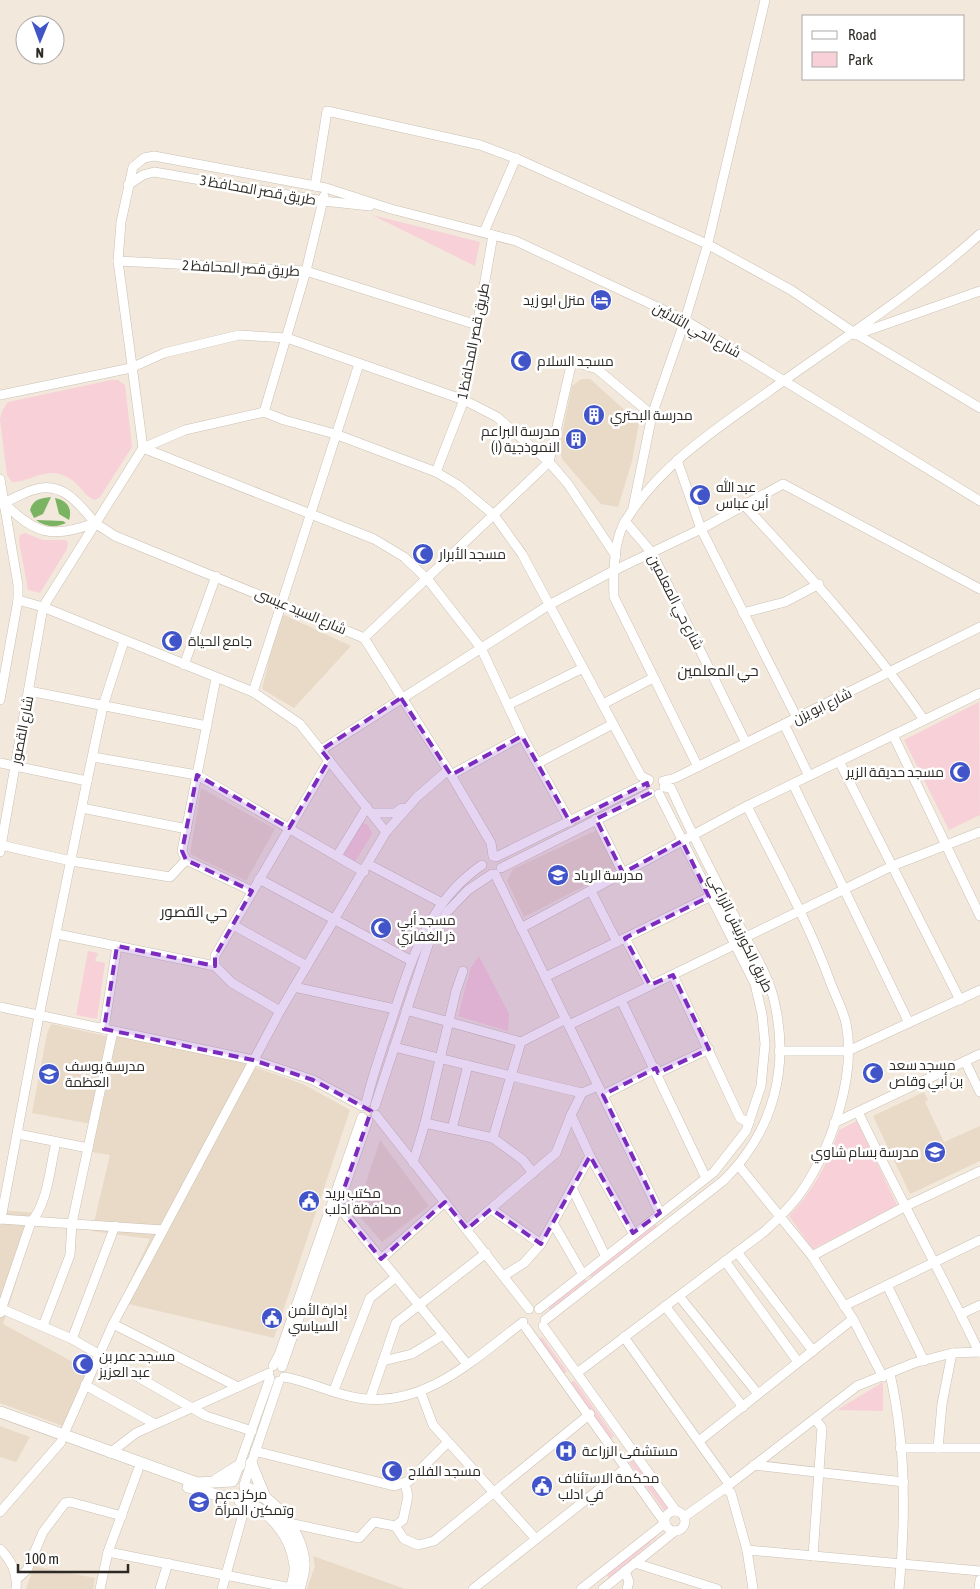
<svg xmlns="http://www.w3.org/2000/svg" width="980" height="1589" font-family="'Asap Condensed',Cairo,sans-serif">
<rect width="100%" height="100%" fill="#f2e8db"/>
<g fill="#e9dac8">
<path d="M581 379H590L639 423 632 461 618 507 601 504 562 459 559 448 572 386Z"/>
<path d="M280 613 351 646 294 708 262 689Z"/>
<path d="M201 788 275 829 246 881 190 854Z"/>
<path d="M597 830 616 870 524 917 507 881 513 869Z"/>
<path d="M51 1024 106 1036V1049L91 1124 32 1113 47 1034Z"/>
<path d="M117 1035 240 1062 303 1084 350 1110 274 1338 120 1302 150 1239 92 1231 110 1155 92 1152Z"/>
<path d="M924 1092 928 1100 925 1102 944 1142 980 1126V1161L910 1194 873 1116Z"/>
<path d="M380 1140 429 1206 382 1242 356 1212Z"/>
<path d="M0 1210 38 1213 3 1324 95 1374 68 1428 0 1403Z"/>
<path d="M0 1426 30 1437 16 1462 0 1457Z"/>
<path d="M313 1556 405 1589H307L315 1566Z"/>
<path d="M34 1566 95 1578 93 1589H26Z"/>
</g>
<g fill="#f7d1d7">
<path d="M372 215 480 242 475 266Z"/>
<path d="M111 380H118L125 385 132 447 100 497 95 500C85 497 81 486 72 480 46 463 32 483 12 482L7 475 0 419 2 411 8 402Z"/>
<path d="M25 533 43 540H65L68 542 67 549 40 593 28 590 19 541 20 535Z"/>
<path d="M979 702 980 815 949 830 904 740Z"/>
<path d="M360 822 368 825 372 834 355 862 340 854Z"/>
<path d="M88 951 98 953 95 961 105 963 97 1019 76 1015Z"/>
<path d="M479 956 509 1014 508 1031 458 1016 471 967Z"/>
<path d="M857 1121 897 1205 813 1249 789 1216C813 1191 828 1164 839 1130Z"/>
<path d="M654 1223 658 1228 592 1277 589 1275Z"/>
<path d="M584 1278 587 1282 551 1310 548 1306Z"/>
<path d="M542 1337 567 1371 564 1374 538 1340Z"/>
<path d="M574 1380 614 1436 611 1439 571 1383Z"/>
<path d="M883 1382V1411L837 1410Z"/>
<path d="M629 1455 669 1509 665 1512 626 1458Z"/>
<path d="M656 1536 657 1537 609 1579 607 1575Z"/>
</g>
<g fill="#7ab463">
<path d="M51 497 43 514 34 518 30 510C33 499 41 498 51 497Z"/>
<path d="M55 498C66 500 73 508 69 520L59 514Z"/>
<path d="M36 520 63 521 66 523C56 528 45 527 36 520Z"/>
</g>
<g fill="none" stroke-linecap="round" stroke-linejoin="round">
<g stroke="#cac0b4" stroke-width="10">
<g id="minor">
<path d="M128 185 143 175 154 172 323 201 370 206"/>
<path d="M315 186 327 111 480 145 520 160 707 244 791 290 853 332 980 408"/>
<path d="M484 232 516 158"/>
<path d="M118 261 306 271 477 325"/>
<path d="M855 335 980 291"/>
<path d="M0 395 131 368 164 353 239 335 287 338 464 400 497 417 549 462 568 484 616 556"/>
<path d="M264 412 306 271 324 196"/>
<path d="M677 460 701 529 797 718"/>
<path d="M436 472 464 400 493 235"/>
<path d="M0 479 18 585V600L0 700"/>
<path d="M0 504C12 500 22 493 33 490 61 480 79 503 95 523 52 539 35 534 4 503"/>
<path d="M744 505C808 574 871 642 924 720"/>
<path d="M633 508 652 415 685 320 707 247 765 0"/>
<path d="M625 521 652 553 746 743"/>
<path d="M95 523 115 536 364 638 451 775 491 843 493 856"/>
<path d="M18 600 43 607 253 692 300 724 386 832"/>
<path d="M743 613 785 602 819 584"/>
<path d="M364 638 549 462 572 361 597 369 652 415"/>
<path d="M184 665 216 576"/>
<path d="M216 678 182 851 186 860 252 891"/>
<path d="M29 691 207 726"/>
<path d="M253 692 359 364"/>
<path d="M603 704 653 678"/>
<path d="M508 705 583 668"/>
<path d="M784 724 809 776"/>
<path d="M893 735 980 916"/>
<path d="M321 750 549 605 615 570 701 529 783 484 980 589"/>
<path d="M93 757 197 775 364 872"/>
<path d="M839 761 960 1000"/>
<path d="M0 763 87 781"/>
<path d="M538 763 613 724"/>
<path d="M698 767 614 597C613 574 613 540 626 520 660 465 716 429 768 392 839 341 915 293 980 234"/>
<path d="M451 775 522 736"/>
<path d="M663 781 675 778 980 627"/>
<path d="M793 784 909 1023"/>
<path d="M82 808 187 829"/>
<path d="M372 813H395L402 808"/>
<path d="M596 819 623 873"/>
<path d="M570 822 522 736 481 648 429 581 404 557 374 539 143 448 118 261 121 222 133 167 144 158 154 156 326 188 391 209 516 241 685 320 980 501"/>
<path d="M1 845 71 861 170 877 186 860"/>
<path d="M0 852 43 607 143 448 185 430 264 412 284 420 335 434 436 472 458 485 494 515 522 554 641 776 649 780"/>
<path d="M337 856 367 807"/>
<path d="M496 857 647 783"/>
<path d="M368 864 442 903"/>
<path d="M501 868 650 793"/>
<path d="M495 874 660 1213"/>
<path d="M259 879 410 960"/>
<path d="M591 891 617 942"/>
<path d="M233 925 307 966"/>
<path d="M521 928 747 806 980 693"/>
<path d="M57 934 215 966"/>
<path d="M746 937 892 866 980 832"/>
<path d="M625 938 650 985"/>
<path d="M673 975 740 1118 749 1123"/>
<path d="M545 977 709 897"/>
<path d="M294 987 395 1009"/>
<path d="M621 1000 706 1178"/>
<path d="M0 1007 253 1060 313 1080 362 1106"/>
<path d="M406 1010 521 1042"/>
<path d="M280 1011 232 983 215 966V956L329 760"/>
<path d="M569 1025 734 945"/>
<path d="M104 1029 117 946"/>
<path d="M394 1047 511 1076 521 1042 566 1019"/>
<path d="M779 1051H848L980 990"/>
<path d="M965 1061 980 1092"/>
<path d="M658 1073 709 1049"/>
<path d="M582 1093 571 1115 590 1156 633 1233"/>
<path d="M603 1095 656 1068"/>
<path d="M366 1103C373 1074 383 1045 393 1016 412 958 429 901 482 865"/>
<path d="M375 1106 429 942 447 912 468 890 492 874"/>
<path d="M858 1112C897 1193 940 1271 979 1352"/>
<path d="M376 1115 529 1309"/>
<path d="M425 1123 456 991 463 971"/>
<path d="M834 1123 980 1054"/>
<path d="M452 1129 468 1065"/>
<path d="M18 1134 88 1148"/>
<path d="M493 1138 523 1160 533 1173"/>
<path d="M413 1163 425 1123 493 1138 511 1076 582 1093 598 1086"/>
<path d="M739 1166 812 1256 853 1319 883 1377"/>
<path d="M572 1188 605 1255"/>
<path d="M338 1206 467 1364"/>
<path d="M491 1209 541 1244"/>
<path d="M0 1219 163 1230"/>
<path d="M1 1219 39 1016 87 781 103 706 124 641"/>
<path d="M553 1223 582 1273"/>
<path d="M467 1229 556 1153 571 1115"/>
<path d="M737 1252 813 1351"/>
<path d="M812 1256 904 1207 980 1171"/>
<path d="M381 1259 445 1202"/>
<path d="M725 1261 798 1362"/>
<path d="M505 1275 524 1263 541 1244 590 1156"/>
<path d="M887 1285 924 1361"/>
<path d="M679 1296 758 1394"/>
<path d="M665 1306 743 1407"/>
<path d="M844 1306 980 1240"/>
<path d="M2 1309 72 1339 206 1416 252 1431"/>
<path d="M539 1309 714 1172 746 1131 761 1086 765 1044 762 1014 755 984 659 794"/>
<path d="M0 1313 31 1222C48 1203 50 1167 56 1142"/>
<path d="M961 1314 980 1305"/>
<path d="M545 1320 723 1181C774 1131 791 1066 773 996 766 970 749 945 737 921 714 877 691 833 671 788L664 787"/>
<path d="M113 1324 238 1387"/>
<path d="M43 1326 70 1255 72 1223 113 1031"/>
<path d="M543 1326 676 1511"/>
<path d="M526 1328 665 1523 581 1589"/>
<path d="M624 1337 729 1484"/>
<path d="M72 1339 115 1226"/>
<path d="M383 1361 412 1354 443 1335"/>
<path d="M273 1366 279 1355 362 1117"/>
<path d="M282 1367 368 1120"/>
<path d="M577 1373 765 1231C777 1220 789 1208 799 1195 830 1152 857 1077 846 1023 843 1010 836 997 831 984 809 923 776 864 747 806"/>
<path d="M890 1374C906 1444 906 1518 899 1589"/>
<path d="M284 1377C309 1381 332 1394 358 1398 424 1409 474 1359 523 1322"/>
<path d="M85 1385 155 1424"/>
<path d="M334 1390 370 1298 396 1277"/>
<path d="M421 1393 433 1425 536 1539"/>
<path d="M370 1399 396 1323 486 1253"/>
<path d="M63 1436 113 1324 280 1011 386 832 417 797 448 770"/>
<path d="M699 1441 853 1319"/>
<path d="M900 1448H980"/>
<path d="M938 1448 942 1404 952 1353"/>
<path d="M255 1451 394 1486 409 1481 448 1442"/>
<path d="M110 1453 136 1433 269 1373"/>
<path d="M754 1465 904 1482"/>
<path d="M234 1480 270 1378"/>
<path d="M244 1485 279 1381"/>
<path d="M725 1488 731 1493 747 1550 753 1589"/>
<circle cx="675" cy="1521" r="10"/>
<path d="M0 1512 61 1442"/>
<path d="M684 1517 725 1488 857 1386 914 1363 952 1353 980 1352"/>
<path d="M289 1523 359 1538 374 1522 395 1526 403 1520 408 1496 405 1483"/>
<path d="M395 1526 404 1539 418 1545 434 1541 590 1414"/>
<path d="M0 1549C11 1560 18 1573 16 1589"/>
<path d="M747 1550 980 1571"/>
<path d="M108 1552 291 1588"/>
<path d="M813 1556 822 1428 815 1419"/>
<path d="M635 1563 717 1589"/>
<path d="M625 1571 629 1582 627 1589"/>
<path d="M18 1578 27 1570 43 1532 65 1503 70 1502 122 1516"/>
<path d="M100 1589 108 1552 138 1470"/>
<path d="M160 1589 168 1563"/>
<path d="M222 1589 246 1503"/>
<path d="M473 1589 626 1468"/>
<path d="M603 1589 675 1531"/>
<path d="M979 1589 980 1580"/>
</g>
</g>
<g stroke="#cac0b4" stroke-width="12">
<g id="major">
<path d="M0 1412 197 1483 232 1481"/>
<path d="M251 1463 264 1495"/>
<path d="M216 1480 240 1465"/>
<path d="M188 1487 225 1497"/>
<path d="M245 1487C273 1496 302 1533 304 1562 305 1571 301 1581 299 1589"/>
<path d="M240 1501C270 1508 292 1537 295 1566 296 1573 293 1582 291 1589"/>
</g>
</g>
<use href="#minor" stroke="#fff" stroke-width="9"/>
<use href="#major" stroke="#fff" stroke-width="11"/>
</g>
<path fill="#7b2cbf" fill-opacity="0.2" stroke="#7b2cbf" stroke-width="4" stroke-dasharray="10 6" stroke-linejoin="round" d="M401 698 451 775 522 736 570 822 647 783 650 793 596 819 623 873 682 841 709 897 625 938 650 985 673 975 709 1049 658 1073 656 1068 603 1095 660 1213 633 1233 590 1156 541 1244 491 1209 467 1229 445 1202 381 1259 338 1206 371 1111 313 1080 253 1060 104 1029 117 946 215 966V956L252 891 186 860 182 851 197 775 289 828 329 760 321 750Z"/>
<defs>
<g id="hotel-disc" transform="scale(1.125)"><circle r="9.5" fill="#4255c8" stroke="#fff"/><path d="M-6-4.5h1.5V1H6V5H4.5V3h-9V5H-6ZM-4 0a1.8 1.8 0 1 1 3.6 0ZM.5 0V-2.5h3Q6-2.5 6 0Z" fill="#fff"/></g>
<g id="mosque-disc" transform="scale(1.125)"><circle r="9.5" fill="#4255c8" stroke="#fff"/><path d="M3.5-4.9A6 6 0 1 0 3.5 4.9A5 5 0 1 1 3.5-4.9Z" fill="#fff"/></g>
<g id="building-disc" transform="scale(1.125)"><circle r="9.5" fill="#4255c8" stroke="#fff"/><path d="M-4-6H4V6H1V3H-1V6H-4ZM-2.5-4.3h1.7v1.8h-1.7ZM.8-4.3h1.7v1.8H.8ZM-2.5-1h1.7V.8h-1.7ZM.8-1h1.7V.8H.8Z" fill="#fff"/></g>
<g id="school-disc" transform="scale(1.125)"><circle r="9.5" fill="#4255c8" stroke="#fff"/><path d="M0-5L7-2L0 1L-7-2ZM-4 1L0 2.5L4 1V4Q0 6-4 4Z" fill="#fff"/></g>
<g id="civic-disc" transform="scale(1.125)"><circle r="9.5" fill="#4255c8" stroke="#fff"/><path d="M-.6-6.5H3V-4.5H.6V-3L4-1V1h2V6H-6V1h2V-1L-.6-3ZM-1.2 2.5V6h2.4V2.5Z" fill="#fff"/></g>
<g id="hospital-disc" transform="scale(1.125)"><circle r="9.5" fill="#4255c8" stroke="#fff"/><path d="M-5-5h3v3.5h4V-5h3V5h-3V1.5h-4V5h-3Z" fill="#fff"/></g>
</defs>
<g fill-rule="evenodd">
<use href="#hotel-disc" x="601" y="300"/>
<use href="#mosque-disc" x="521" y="361"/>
<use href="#building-disc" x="594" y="415"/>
<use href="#building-disc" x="576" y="439"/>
<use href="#mosque-disc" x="700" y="495"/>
<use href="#mosque-disc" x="423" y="554"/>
<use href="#mosque-disc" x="172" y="641"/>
<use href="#mosque-disc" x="960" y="772"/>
<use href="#school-disc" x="558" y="875"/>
<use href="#mosque-disc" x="381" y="928"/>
<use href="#mosque-disc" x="873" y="1073"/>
<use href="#school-disc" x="49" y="1074"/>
<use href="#school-disc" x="935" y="1152"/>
<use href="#civic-disc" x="309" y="1201"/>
<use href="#civic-disc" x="272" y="1318"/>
<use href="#mosque-disc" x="83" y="1364"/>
<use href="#hospital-disc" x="566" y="1451"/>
<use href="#mosque-disc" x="392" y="1471"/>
<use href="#civic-disc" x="542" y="1486"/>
<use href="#school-disc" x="199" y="1502"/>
</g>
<g text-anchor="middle" stroke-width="5" stroke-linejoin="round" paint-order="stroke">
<g font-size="14" fill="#2d2a25" stroke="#fff">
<text transform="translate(258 190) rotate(10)" y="5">طريق قصر المحافظ 3</text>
<text transform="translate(241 268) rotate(3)" y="5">طريق قصر المحافظ 2</text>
<text transform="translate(697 330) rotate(29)" y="5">شارع الحي الثلاثين</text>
<text transform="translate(473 341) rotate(-79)" y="5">طريق قصر المحافظ 1</text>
<text transform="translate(676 602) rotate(63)" y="5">شارع حي المعلمين</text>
<text transform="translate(301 611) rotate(23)" y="5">شارع السيد عيسى</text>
<text transform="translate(822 706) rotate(-26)" y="5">شارع ابو يزن</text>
<text transform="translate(22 730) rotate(-79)" y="5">شارع القصور</text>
<text transform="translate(741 933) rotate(64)" y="5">طريق الكورنيش الزراعي</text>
</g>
<g font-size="14" fill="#2d2a25" stroke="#fff" text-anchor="start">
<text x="585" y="305" text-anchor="end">منزل ابو زيد</text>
<text x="537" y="366">مسجد السلام</text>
<text x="610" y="420">مدرسة البحتري</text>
<text x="560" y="436" text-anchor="end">مدرسة البراعم<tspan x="560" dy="16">النموذجية (١)</tspan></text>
<text x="716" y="492">عبد الله<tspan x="716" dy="16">أبن عباس</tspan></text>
<text x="439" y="559">مسجد الأبرار</text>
<text x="188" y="646">جامع الحياة</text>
<text x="944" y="777" text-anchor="end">مسجد حديقة الزير</text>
<text x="574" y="880">مدرسة الرياد</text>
<text x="397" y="925">مسجد أبي<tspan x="397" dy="16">ذر الغفاري</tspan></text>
<text x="889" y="1070">مسجد سعد<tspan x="889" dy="16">بن أبي وقاص</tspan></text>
<text x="65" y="1071">مدرسة يوسف<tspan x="65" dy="16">العظمة</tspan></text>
<text x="919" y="1157" text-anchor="end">مدرسة بسام شاوي</text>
<text x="325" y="1198">مكتب بريد<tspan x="325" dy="16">محافظة ادلب</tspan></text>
<text x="288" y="1315">إدارة الأمن<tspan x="288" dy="16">السياسي</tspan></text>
<text x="99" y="1361">مسجد عمر بن<tspan x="99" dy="16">عبد العزيز</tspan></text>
<text x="582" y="1456">مستشفى الزراعة</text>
<text x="408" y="1476">مسجد الفلاح</text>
<text x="558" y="1483">محكمة الاستئناف<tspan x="558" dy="16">في ادلب</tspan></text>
<text x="215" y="1499">مركز دعم<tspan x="215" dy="16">وتمكين المرأة</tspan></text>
</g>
<g font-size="15" fill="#2d2a25" stroke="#fff">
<text x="718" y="676">حي المعلمين</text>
<text x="194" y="917">حي القصور</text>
</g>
</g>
<rect x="802" y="15" width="162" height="65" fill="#ffffff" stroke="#abaaa8"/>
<rect x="812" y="31" width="25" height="8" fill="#ffffff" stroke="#abaaa8"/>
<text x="848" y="40" font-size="15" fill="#2d2a25">Road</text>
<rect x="812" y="52" width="25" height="15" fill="#f7d1d7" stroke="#abaaa8"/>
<text x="848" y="65" font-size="15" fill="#2d2a25">Park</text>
<g transform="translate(40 40) rotate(181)"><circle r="24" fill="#ffffff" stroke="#abaaa8"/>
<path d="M0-4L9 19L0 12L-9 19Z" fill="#4255c8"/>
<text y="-8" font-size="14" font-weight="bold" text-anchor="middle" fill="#2d2a25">N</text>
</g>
<path d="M18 1564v8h110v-8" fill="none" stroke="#2d2a25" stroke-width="2.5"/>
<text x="25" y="1564" font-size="15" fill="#2d2a25" stroke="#ffffff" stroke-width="4" paint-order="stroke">100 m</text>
</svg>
